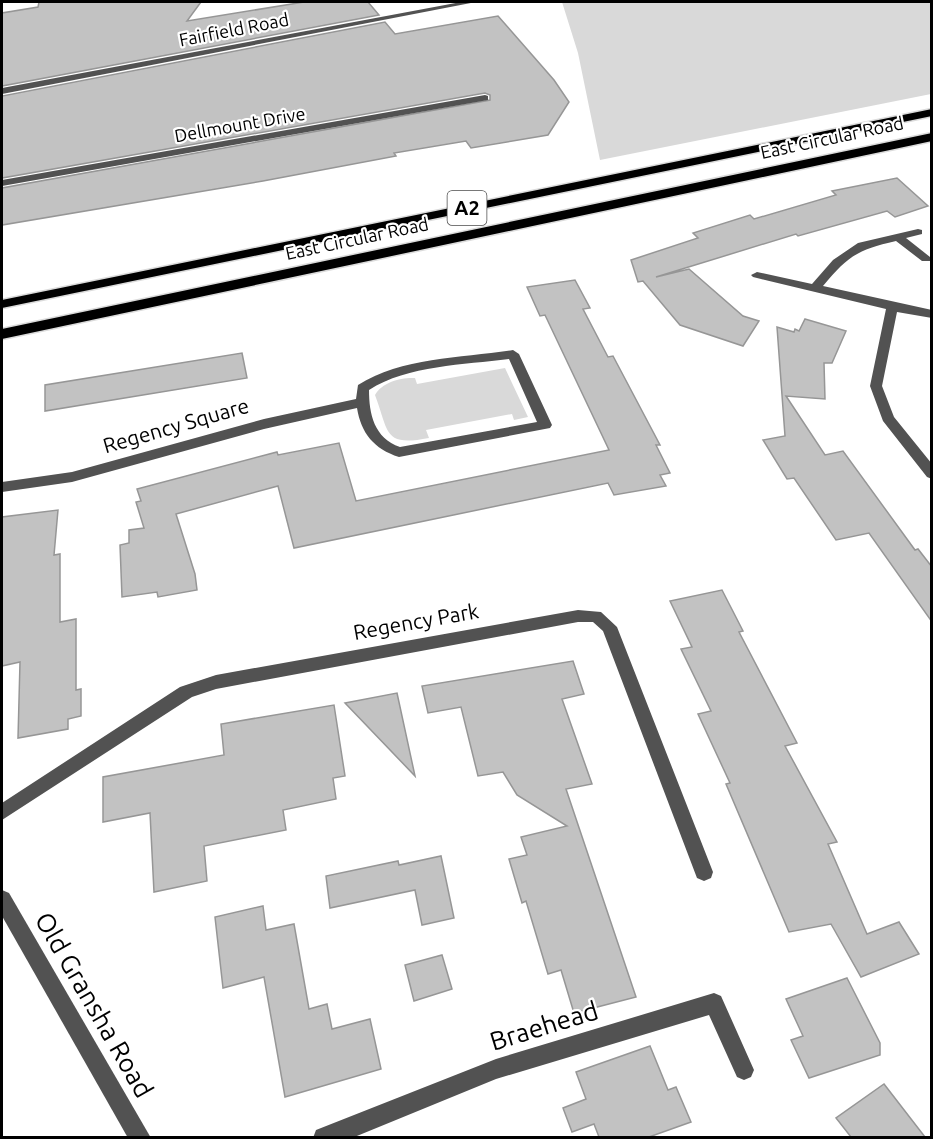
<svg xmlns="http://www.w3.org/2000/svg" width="933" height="1139" font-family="Ubuntu,sans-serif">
<rect width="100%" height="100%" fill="#fff"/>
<g fill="#d9d9d9">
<path d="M562 2H931V94L600 160 578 53Z"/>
<path d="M505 368 528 417 514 420 512 414 426 430 429 438C383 447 389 432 375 395 382 382 402 377 415 378L417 384Z"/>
</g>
<g fill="#c2c2c2" stroke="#969696" stroke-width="1.5">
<path d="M39 2H201L187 21 304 2H368L379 15 2 86V13L38 7Z"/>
<path d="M498 16 554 80 569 102 548 135 471 148 466 141 394 153 396 156 263 181 2 225V188L490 100V95L485 93 2 178V96L385 22 395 34Z"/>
<path d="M897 178 928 206 895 217 887 211 798 236 796 234 656 277 689 269 743 316 759 321 743 346 680 325 643 281 638 282 631 260 698 238 693 233 750 215 754 219 836 195 832 191Z"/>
<path d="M575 280 590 308 583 309 608 357 613 356 660 445H656L670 473 660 475 666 486 614 495 608 483 294 548 278 486 176 514 195 574 197 590 158 597 157 592 122 597 120 545 129 543V530L144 528 136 502 141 501 137 489 277 452 278 455 339 443 356 501 609 450 545 315 540 316 527 287Z"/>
<path d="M805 319 846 331 832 363H824L825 399 786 396 825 455 843 451 915 550 918 549 932 567V622L869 533 836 540 794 478 787 479 763 440 785 436 777 327 794 332 795 329 799 331Z"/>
<path d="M242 353 247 378 45 411V385Z"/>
<path d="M58 510 54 555 60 554V622L76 619V690L81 689V716L68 719V729L18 738 20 662 2 666V517Z"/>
<path d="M722 590 743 631 739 632 797 743 785 746 837 842 828 844 867 934 899 922 919 954 861 977 831 924 789 932 726 784 730 783 698 714 711 711 681 649 692 647 670 601Z"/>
<path d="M573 661 584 694 562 699 592 784 566 789 636 997 574 1013 561 970 548 974 526 901 522 903 509 859 527 855 521 837 567 826 517 795 503 772 478 776 461 707 428 713 422 686Z"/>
<path d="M397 693 415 776 345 703Z"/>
<path d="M334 705 345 776 333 778 336 799 283 810 286 830 204 846 207 881 154 892 150 813 103 822V777L224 755 221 724Z"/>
<path d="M441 856 454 918 422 925 415 890 330 908 326 876 398 861 399 865Z"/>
<path d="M263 906 266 930 294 924 309 1009 327 1004 332 1029 370 1019 381 1069 285 1097 264 977 223 988 215 917Z"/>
<path d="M442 955 452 989 414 1001 405 965Z"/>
<path d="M847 978 880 1043V1055L809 1078 791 1040 803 1036 786 999Z"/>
<path d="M650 1046 668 1090 676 1087 691 1122 649 1137H599L594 1124 572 1132 563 1108 586 1099 576 1072Z"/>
<path d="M884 1084 925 1137H851L836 1118Z"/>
</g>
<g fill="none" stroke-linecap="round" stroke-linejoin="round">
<g stroke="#dbdbdb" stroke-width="3">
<g id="highway">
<path d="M932 109V116L2 308V300Z"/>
<path d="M932 133V141L2 339V329Z"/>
</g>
</g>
<g fill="#525252" fill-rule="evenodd">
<path d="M461 2H476L2 94V88Z"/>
<path d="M485 95 488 96V100L2 186V180Z"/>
<path d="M918 229 922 230V234L906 238 930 257V261H922L896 241C857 250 848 256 823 286L932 310V318L897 312 882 386 894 417 932 464V479L927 477 883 421 870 386 886 309 753 277 751 275 757 272 812 284 833 260 858 243Z"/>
<path d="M513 350 519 354 552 425 550 428 399 457C374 449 361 433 357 408L264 429 72 482 2 492V482L72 472 264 419 356 399 358 385C402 357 463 358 513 350ZM509 359 537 422 400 447C374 438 369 414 369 390 408 365 464 365 509 359Z"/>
<path d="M578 610 601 612 617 627 713 872 711 878 704 881 697 878 603 631 593 622H578L216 689 192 697 2 820V803L180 687 216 675Z"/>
<path d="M2 890 9 893 151 1138H128L2 916Z"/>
<path d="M714 993 721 996 754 1070 751 1077 744 1080 737 1077 709 1015 496 1079 352 1138H313L316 1130 496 1059Z"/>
</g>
<use href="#highway" fill="#000" fill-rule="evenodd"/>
</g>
<g text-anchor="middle" stroke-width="4.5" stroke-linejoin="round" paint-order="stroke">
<g font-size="18" fill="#000" stroke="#fff">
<text transform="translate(234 30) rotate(-11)" y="6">Fairfield Road</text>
<text transform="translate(240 125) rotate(-10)" y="6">Dellmount Drive</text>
<text transform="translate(832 138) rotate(-12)" y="6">East Circular Road</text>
<text transform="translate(357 239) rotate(-12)" y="6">East Circular Road</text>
</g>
<rect fill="#fff" stroke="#4c4c4c" stroke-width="1.5" x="447.5" y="191" width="39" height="34" rx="4.5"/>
<g font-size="20" font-weight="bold" fill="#000">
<text x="467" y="215">A2</text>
</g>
<g font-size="21" fill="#000" stroke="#fff">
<text transform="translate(176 426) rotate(-16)" y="7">Regency Square</text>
<text transform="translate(416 622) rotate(-10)" y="7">Regency Park</text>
</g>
<g font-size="26" fill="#000" stroke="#fff">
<text transform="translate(94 1005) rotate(60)" y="9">Old Gransha Road</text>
<text transform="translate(544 1026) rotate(-17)" y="9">Braehead</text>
</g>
</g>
<rect width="933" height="1139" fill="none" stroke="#000000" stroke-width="6"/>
</svg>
